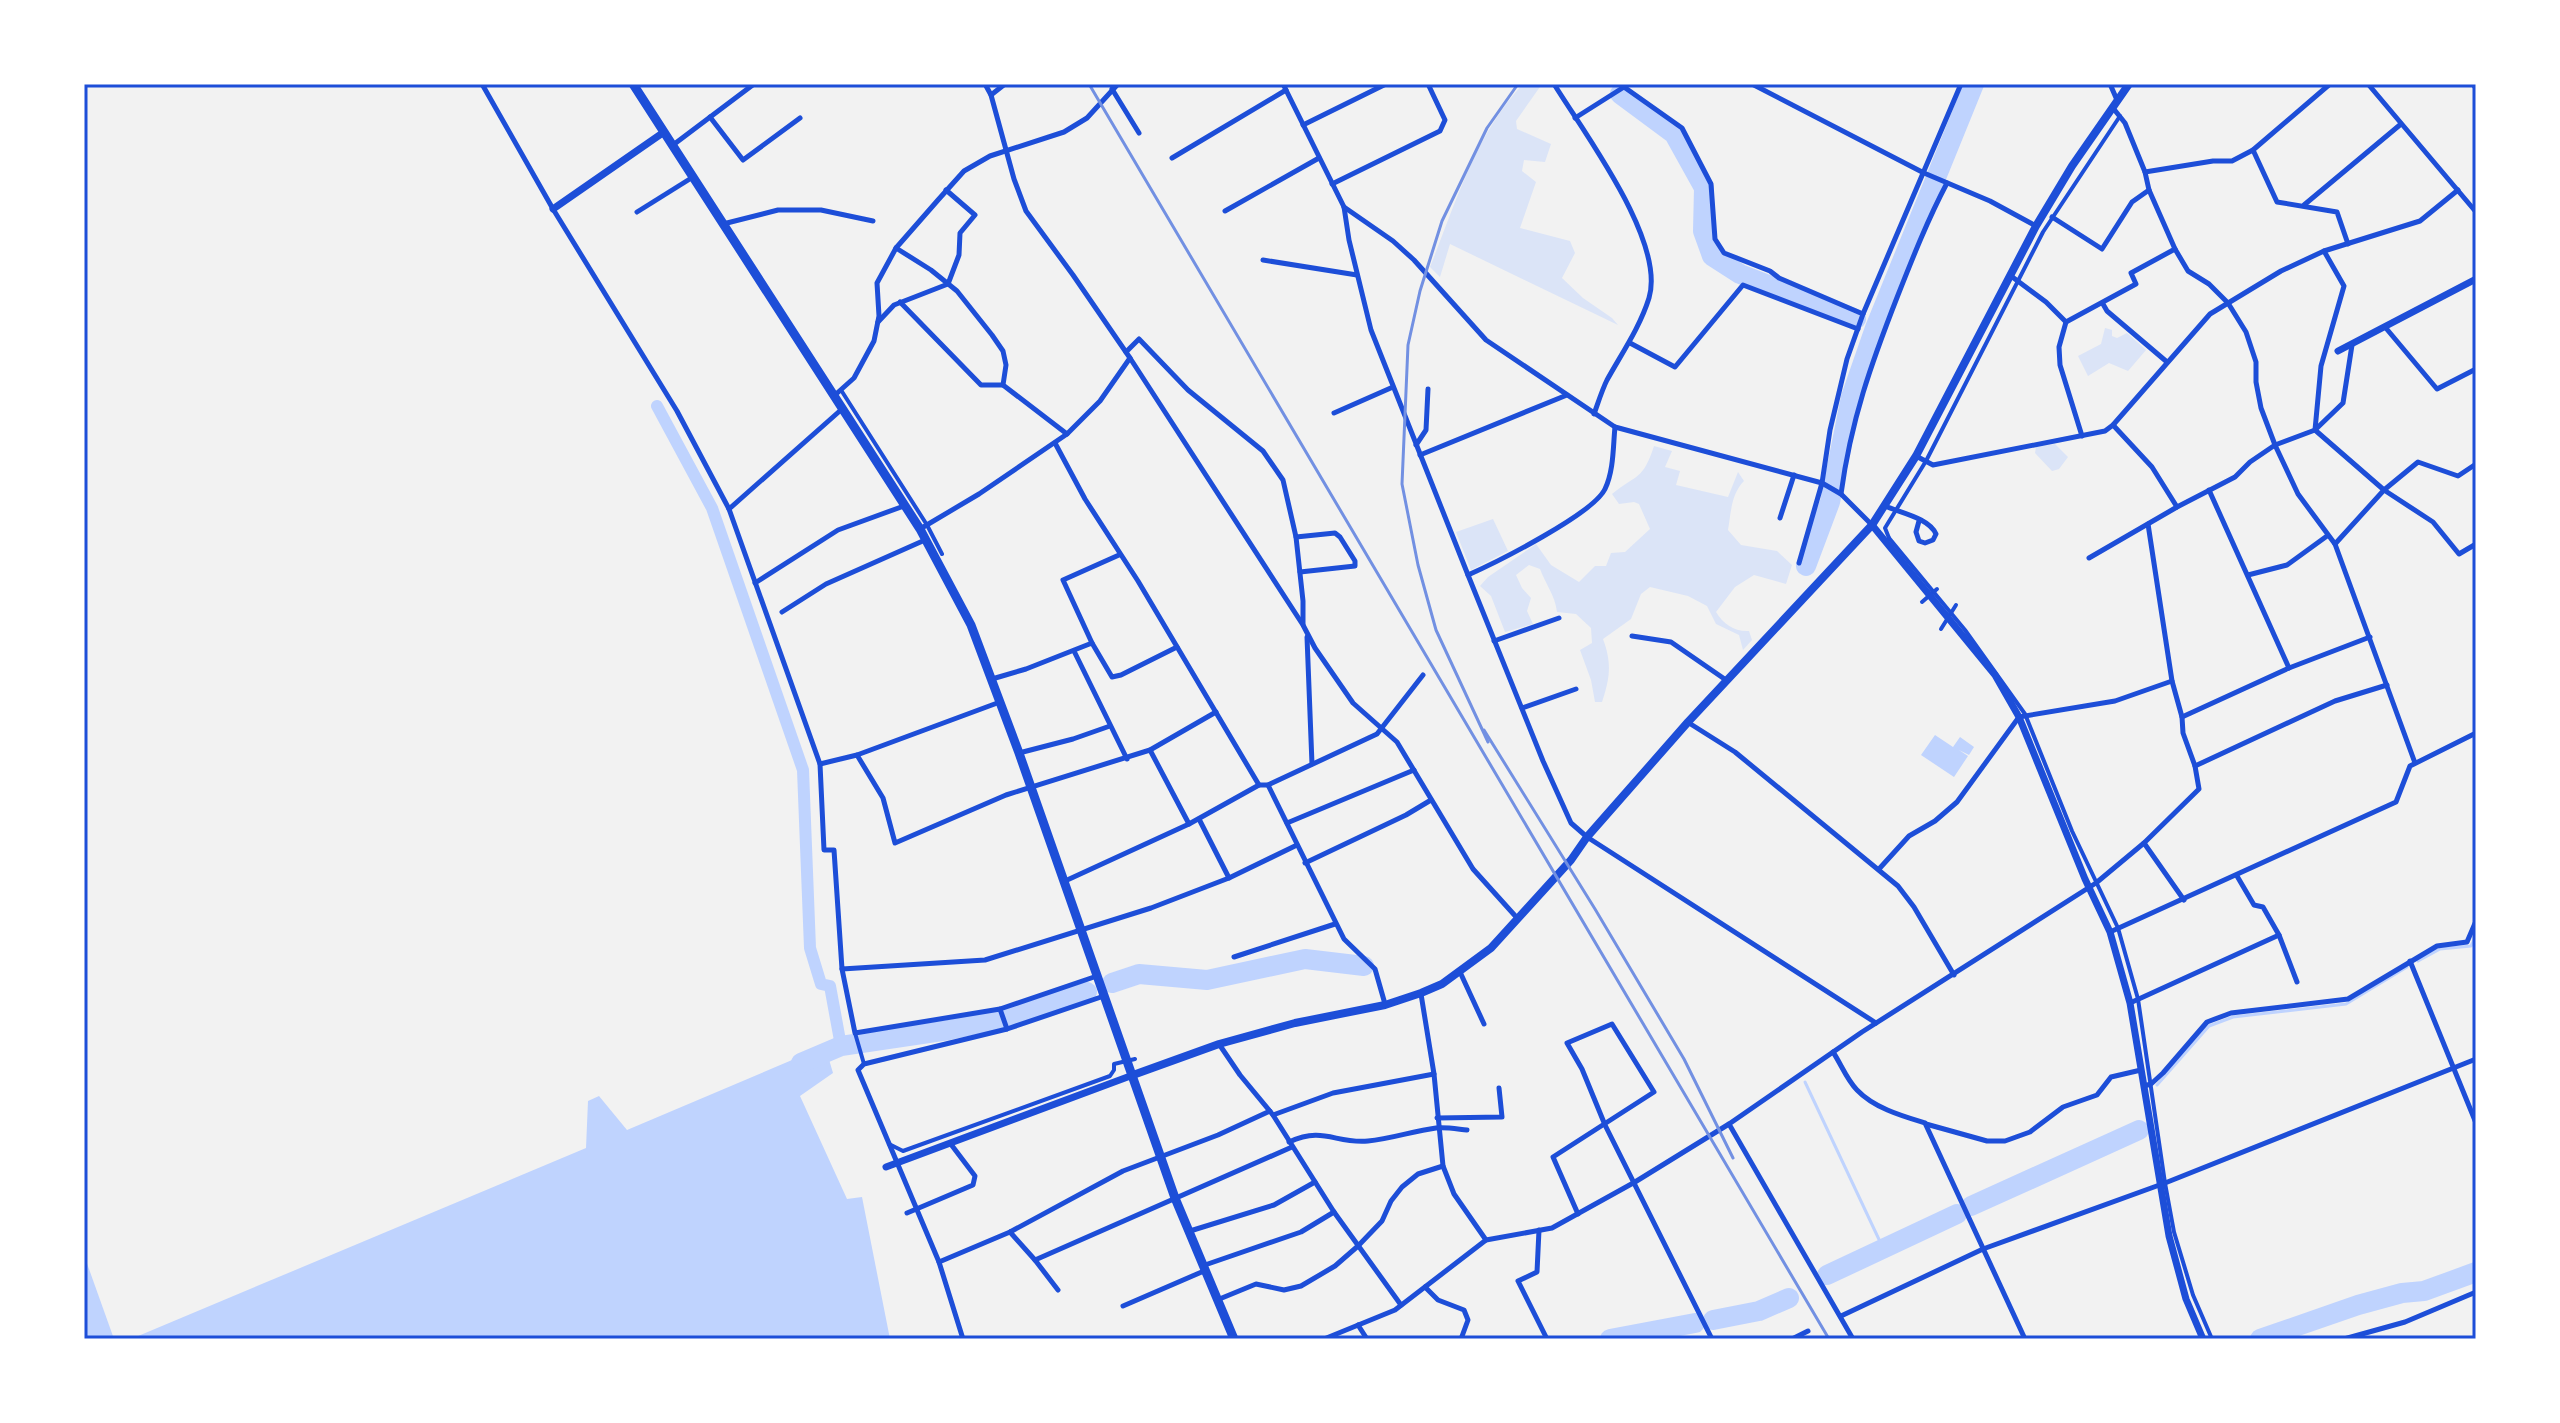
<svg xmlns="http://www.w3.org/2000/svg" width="2560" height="1423" font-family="'Public Sans',sans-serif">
<rect width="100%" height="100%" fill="#f2f2f2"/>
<g fill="#dbe4f7">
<path d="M1523 84H1542L1516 121 1517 129 1551 144 1545 162 1524 160 1522 171 1536 182 1520 228 1570 241 1575 253 1562 278 1583 298 1612 318 1618 325 1450 244 1440 277 1430 267C1455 205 1476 133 1523 84Z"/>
<path d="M2105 328 2112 330V336L2117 338 2127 333 2146 350 2128 371 2109 363 2088 376 2078 356 2101 344Z"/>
<path d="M2055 444 2068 457 2059 469 2052 471 2035 453 2036 447Z"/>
<path d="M1654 446 1672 451 1665 467 1680 471 1676 485 1728 497 1738 472 1744 481C1731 494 1731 513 1728 530L1741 545 1777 551 1792 565 1786 584 1754 575 1735 587 1716 612C1723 624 1735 632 1749 631L1752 640 1743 650 1739 635 1716 624 1707 606 1688 596 1650 587 1641 594 1631 619 1603 639C1612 663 1610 678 1602 702H1595L1591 680 1580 650 1592 643 1591 628 1576 614 1557 612C1555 595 1546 585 1540 569L1529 565 1516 575 1522 588 1531 598 1527 611 1533 624 1505 632 1491 596 1480 586 1488 577 1536 544 1551 565 1579 582 1595 566H1606L1611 553 1625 552 1650 529 1639 504 1634 502 1619 504 1612 494C1637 474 1643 480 1654 446Z"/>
<path d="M1493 519 1508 551 1471 570 1456 532Z"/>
</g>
<g fill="#bfd3fe">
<path d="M1935 735 1953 747 1960 737 1974 747 1969 755 1959 750 1968 756 1954 777 1921 755Z"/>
<path d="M825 1046 833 1073 800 1096 847 1199 862 1197 890 1339H131L586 1148 588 1101 599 1096 627 1130Z"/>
<path d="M84 1255 114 1339H84Z"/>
</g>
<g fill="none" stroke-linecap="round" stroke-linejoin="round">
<g stroke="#bfd3fe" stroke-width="3">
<path d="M2418 961 2440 949 2471 946 2476 936"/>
<path d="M1805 1082 1883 1248"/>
<path d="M2157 1085 2209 1026 2233 1017 2346 1004 2407 967"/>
</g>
<path stroke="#bfd3fe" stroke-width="12" d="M657 406 712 508 803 770 810 948 821 984 830 986 841 1046"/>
<g stroke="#bfd3fe" stroke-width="20">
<path d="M1620 94 1674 134 1704 188 1703 231 1712 256 1740 274 1856 319"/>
<path d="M1806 566 1830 502 1851 397 1875 328 1974 84"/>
<path d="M1112 983 1139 974 1207 980 1305 959 1364 966"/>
<path d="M1007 1017 1087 992"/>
<path d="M801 1063 841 1046 949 1030 1000 1019"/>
<path d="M1971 1206 2139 1130"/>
<path d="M1827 1275 1957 1214"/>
<path d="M1713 1320 1759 1311 1789 1298"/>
<path d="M1610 1339 1695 1323"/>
<path d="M2260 1339 2358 1305 2402 1293 2424 1291 2476 1272"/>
</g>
<g stroke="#1d4ed8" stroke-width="4">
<path d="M841 390 927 525 942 554"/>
<path d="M1889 538 1965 630 2025 714 2072 831 2118 928 2138 999 2165 1183 2174 1232 2193 1295 2212 1339"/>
<path d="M1889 538 1885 528 1926 461 2043 232 2120 116"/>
<path d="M1922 602 1937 589"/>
<path d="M1941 629 1956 605"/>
<path d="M855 1033 864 1064"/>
<path d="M889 1144 903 1151 1110 1076 1114 1070V1064L1135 1059"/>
</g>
<g stroke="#1d4ed8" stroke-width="5">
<path d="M482 84 553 209 677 411 729 509 820 764 824 850H834L842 969 985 960 1151 908 1229 878 1297 845"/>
<path d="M985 84 991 95 1014 179 1026 211 1073 275 1130 358 1303 625 1315 648 1353 703 1397 742 1473 869 1518 919"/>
<path d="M1283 84 1344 207 1349 240 1371 330 1468 575"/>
<path d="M1554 84C1584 133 1666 241 1649 298 1640 327 1622 353 1607 380 1602 390 1598 403 1594 414"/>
<path d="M1752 84 1924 173 1990 201 2036 226"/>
<path d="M2110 84 2117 100"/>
<path d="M2368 84 2476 212"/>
<path d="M1112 89 1139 133"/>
<path d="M991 95 1005 84"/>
<path d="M2113 108 2125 123 2145 172 2149 190 2175 249 2188 271 2209 284 2228 303 2246 332 2256 362V382L2261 408 2275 445 2298 494 2335 544 2415 763"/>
<path d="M710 117 743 160 800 118"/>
<path d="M1575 118 1624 87 1682 128 1711 184 1715 239 1724 253 1770 271 1779 278 1863 314"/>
<path d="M1303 125 1386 84"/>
<path d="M673 145 754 84"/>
<path d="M2253 150 2277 202 2337 212 2348 244"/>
<path d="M1172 158 1286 90"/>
<path d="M2145 172 2213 161H2232L2253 150 2330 84"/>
<path d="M1332 184 1440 131 1445 120 1428 84"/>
<path d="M2304 205 2401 124"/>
<path d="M1344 207 1393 241 1414 260 1486 340 1615 427 1822 483 1841 494 1872 525"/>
<path d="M1225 211 1319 158"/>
<path d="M637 212 693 177"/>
<path d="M2052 217 2102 249 2132 202 2149 190"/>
<path d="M723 224 778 210H821L873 221"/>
<path d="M896 248 931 270 957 291 992 335 1003 351 1006 365 1003 385 1067 434"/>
<path d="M2324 251 2344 286 2321 366 2315 430 2384 490 2433 522 2459 554 2476 544"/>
<path d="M1263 260 1357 275"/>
<path d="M2011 276 2046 302 2066 322"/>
<path d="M900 302 981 385H1003"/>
<path d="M2103 304 2107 311 2167 362"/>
<path d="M878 322 894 305 948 284 959 255 960 233 975 215 946 190"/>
<path d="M2385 327 2437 389 2476 369"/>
<path d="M1630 343 1675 367 1743 285 1858 329"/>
<path d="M1126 352 1139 339 1188 390 1263 451 1283 480 1296 537 1303 601V624"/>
<path d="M835 395 854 378 874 341 879 316 877 283 896 248 938 200 964 171 990 156 1064 132 1087 118 1118 84"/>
<path d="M1334 413 1393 387"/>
<path d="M2113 425 2152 467 2177 507"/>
<path d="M1615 427C1613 446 1614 470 1605 489 1593 514 1497 562 1468 575L1543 761 1571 823 1587 837 1876 1023"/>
<path d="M2082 436 2060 365 2059 347 2066 322 2136 284 2131 273 2175 249"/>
<path d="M1055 443 1085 499 1138 581 1259 785"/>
<path d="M1416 445 1426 430 1428 389"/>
<path d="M1420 455 1567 395"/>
<path d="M1916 456 1933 465 2105 431 2113 425 2210 314 2281 271 2324 251 2420 221 2458 190"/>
<path d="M2209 490 2289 668"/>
<path d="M1841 494C1851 420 1871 364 1898 295 1913 257 1928 219 1947 183"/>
<path d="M1885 506C1901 513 1929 518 1936 534L1933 540 1925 543 1919 541 1916 532 1919 521"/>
<path d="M729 509 842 409"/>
<path d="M1780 518 1794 475"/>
<path d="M920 529 979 494 1067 434 1100 401 1130 358"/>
<path d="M1296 537 1335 533 1340 537 1355 561V566L1300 572"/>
<path d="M2335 544 2384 490 2418 462 2458 476 2476 464"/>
<path d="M2089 558 2177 507 2235 477 2250 462 2275 445 2315 430 2343 403 2352 345"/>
<path d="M1799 563 1822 483 1830 430 1847 359 1863 314 1961 84"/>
<path d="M2248 575 2287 565 2327 536"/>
<path d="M755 583 838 530 904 506"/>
<path d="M782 612 826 584 925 540"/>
<path d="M1632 636 1671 642 1726 680"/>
<path d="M1307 637 1312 764"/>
<path d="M1494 641 1559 618"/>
<path d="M1092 643 1063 580 1119 555"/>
<path d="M1074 651 1127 759"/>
<path d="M992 679 1026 669 1092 643 1112 677 1121 675 1177 647"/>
<path d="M1000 702 857 755 883 798 895 843 1006 795 1150 750 1216 712"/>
<path d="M1522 708 1576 689"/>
<path d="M2182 717 2289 668 2370 637"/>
<path d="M1689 723 1735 752 1898 886 1914 907 1954 975"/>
<path d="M1150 750 1189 824"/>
<path d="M1019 753 1073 739 1110 726"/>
<path d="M820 764 857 755"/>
<path d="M2195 766 2335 701 2387 685"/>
<path d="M1268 785 1344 939 1375 969 1385 1004"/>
<path d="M1199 819 1229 878"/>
<path d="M1287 823 1414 770"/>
<path d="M2144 843 2184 900"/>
<path d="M1305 863 1406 815 1431 800"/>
<path d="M1879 869 1909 836 1935 821 1957 802 2019 717 2115 701 2172 681"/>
<path d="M2237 876 2254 905 2263 907 2279 935 2297 982"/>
<path d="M1065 881 1189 824 1259 785H1268L1377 734 1423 675"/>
<path d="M2110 932 2396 802 2410 766 2476 733"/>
<path d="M1234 957 1335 924"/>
<path d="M2410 961 2476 1123"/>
<path d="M842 969 855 1033 1000 1009 1097 976"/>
<path d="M1460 972 1484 1024"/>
<path d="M1421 994 1434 1074 1443 1166 1454 1194 1486 1240"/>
<path d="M2130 1003 2279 935"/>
<path d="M1007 1029 1104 996"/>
<path d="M1219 1044 1240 1075 1273 1115 1334 1212 1401 1305"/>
<path d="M1833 1052C1841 1064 1847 1080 1857 1090 1874 1108 1902 1116 1925 1123L2025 1339"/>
<path d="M2144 1086 2151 1084 2163 1073 2207 1022 2231 1013 2348 999 2437 946 2467 942 2476 921"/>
<path d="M1273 1115 1333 1093 1434 1074"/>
<path d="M1437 1118 1502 1117 1499 1088"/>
<path d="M1729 1124 1853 1339"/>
<path d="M1926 1124 1987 1141H2005L2030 1132 2063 1107 2097 1095 2111 1077 2141 1070"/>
<path d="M1289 1142C1324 1126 1335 1144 1368 1141 1391 1139 1413 1131 1436 1128 1446 1127 1457 1129 1467 1130"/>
<path d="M907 1213 973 1185 975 1176 950 1143"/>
<path d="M1578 1214 1553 1157 1654 1092 1612 1024 1567 1043 1582 1069 1605 1125 1712 1339"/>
<path d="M1539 1230 1537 1272 1518 1281 1547 1339"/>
<path d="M1190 1231 1274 1205 1315 1182"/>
<path d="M1010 1232 1035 1260 1058 1290"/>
<path d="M1035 1260 1292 1147"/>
<path d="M939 1262 1010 1232 1123 1171 1218 1135 1270 1111"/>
<path d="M1202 1266 1301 1232 1334 1212"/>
<path d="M1425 1287 1438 1300 1464 1310 1468 1320 1461 1339"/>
<path d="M1217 1300 1256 1284 1284 1290 1301 1286 1335 1266 1358 1246 1382 1221 1391 1201 1402 1187 1418 1174 1443 1166"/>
<path d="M1123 1306 1204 1271"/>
<path d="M1841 1316 1983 1249 2165 1183 2476 1059"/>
<path d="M1358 1325 1367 1339"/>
<path d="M963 1339 939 1262 858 1070 864 1064 1007 1029 1000 1009"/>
<path d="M1324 1339 1395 1310 1486 1240 1552 1228 1635 1182 1729 1124 1862 1032 2096 883 2144 843 2199 789 2195 766 2183 733 2182 717 2172 681 2148 524"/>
<path d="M1792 1339 1808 1331"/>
<path d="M2344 1339 2405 1322 2476 1292"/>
</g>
<g stroke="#1d4ed8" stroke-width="7">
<path d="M553 209 664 132"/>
<path d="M2338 351 2476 279"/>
<path d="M1872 525 1995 675 2019 717 2085 879 2110 932 2130 1003 2169 1236 2186 1299 2203 1339"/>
<path d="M886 1167 1133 1075"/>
</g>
<path stroke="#1d4ed8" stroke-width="8" d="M1133 1075 1219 1044 1295 1023 1385 1005 1421 993 1442 984 1491 948 1571 860 1587 837 1688 722 1872 525 1916 456 2036 226 2072 166 2129 84"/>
<path stroke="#1d4ed8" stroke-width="9" d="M2476 84V85"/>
<path stroke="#1d4ed8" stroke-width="9" d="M633 84 920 529 971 625 1019 753 1175 1198 1234 1339"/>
<g stroke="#7290e2" stroke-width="3">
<path d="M1089 84 1829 1339"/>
<path d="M1484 730 1595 909 1684 1059 1733 1158"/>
<path d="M1488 742 1436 630 1418 565 1402 484 1408 345 1420 291 1442 221 1487 128 1518 84"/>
</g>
</g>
<rect width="2560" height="1423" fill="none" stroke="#ffffff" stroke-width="172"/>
<rect x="86" y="86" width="2388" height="1251" fill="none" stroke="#1d4ed8" stroke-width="3"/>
</svg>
